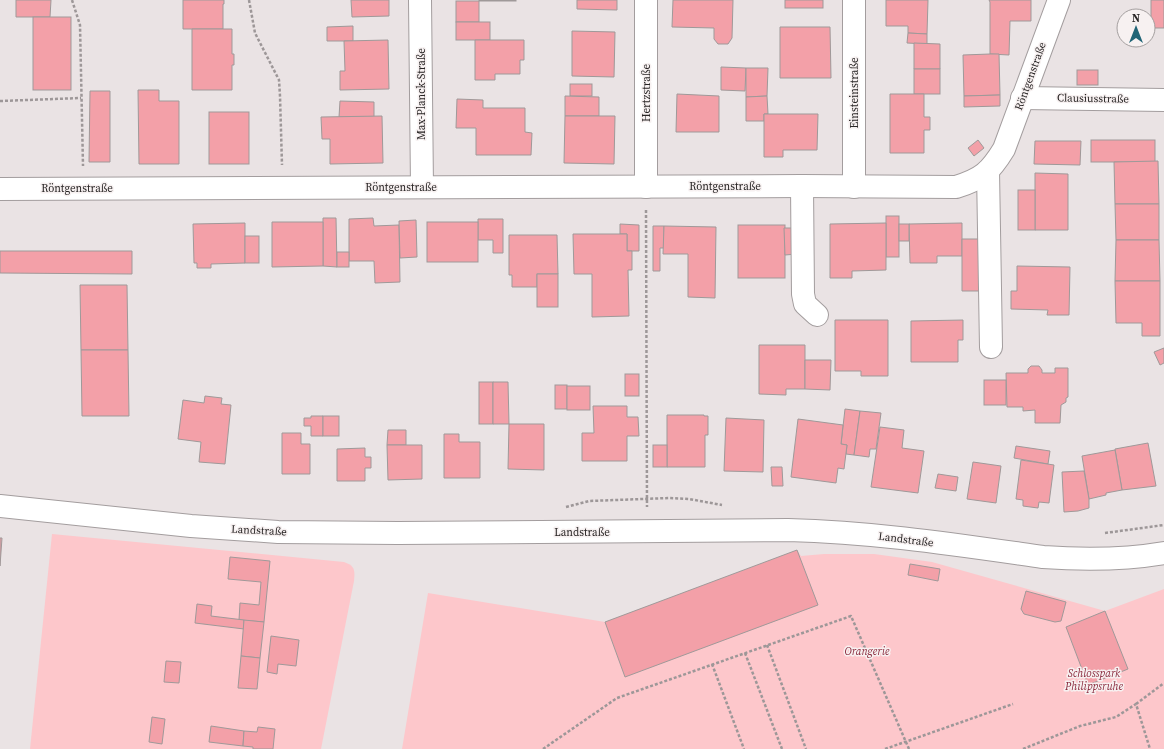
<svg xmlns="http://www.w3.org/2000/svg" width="1164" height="749" font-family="'Source Serif 4',serif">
<rect width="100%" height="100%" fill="#eae3e4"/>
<g fill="#fdc7cb">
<path d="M52 534 344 562C355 566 355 570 354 581L321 749H30Z"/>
<path d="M797 550 801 556 824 554H874L932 562 1105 611 1164 589V749H402L428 593 605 622Z"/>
</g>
<g fill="#f3a0a8" stroke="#9f9999">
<path d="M16 0H51L50 17H16Z"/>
<path d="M183 0H224V4H223V29H183Z"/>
<path d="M351 0H389V16L352 17Z"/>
<rect x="479" y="0" width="37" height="1"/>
<path d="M577 0H617V10L577 9Z"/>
<path d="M673 0H733L732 38 728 44H718L714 39V28L672 27Z"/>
<rect x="785" y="0" width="38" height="8"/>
<path d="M886 0H928L927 34 908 33V26H886Z"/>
<path d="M989 0H1031V21H1010L1009 55 990 54V2Z"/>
<rect x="1151" y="0" width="13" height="28"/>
<rect x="456" y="1" width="23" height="21"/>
<rect x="33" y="17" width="38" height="73"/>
<rect x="456" y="22" width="34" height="18"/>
<path d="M353 26V41H327V27Z"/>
<path d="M780 27H830L831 78H780Z"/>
<path d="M192 29H232V54H234V65H232V90H192Z"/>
<path d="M572 31 615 32 614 77 572 76Z"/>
<path d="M908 33 927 34V44L907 43Z"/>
<path d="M388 40 389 89 340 90V71H345L344 41Z"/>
<path d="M475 40H524V60H520V74H495V80H475Z"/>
<path d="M914 43 940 44V69H914Z"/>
<path d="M990 54H999L1000 95 964 96 963 55Z"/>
<path d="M721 67 746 68 745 91 721 90Z"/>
<path d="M746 68H768L767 96 746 97Z"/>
<rect x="914" y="69" width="26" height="25"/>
<rect x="1077" y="70" width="21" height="15"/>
<rect x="570" y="84" width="22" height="12"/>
<path d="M138 90H159V101H179V164H139Z"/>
<path d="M90 91H110V162H89Z"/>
<path d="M677 94 719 96V132H676Z"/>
<path d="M890 94H924V117H930V130H924V153H890Z"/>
<path d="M1000 95V106L964 107V96Z"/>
<path d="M565 96 599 97V116H565Z"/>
<path d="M767 96 768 114H764V121H746V97Z"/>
<path d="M457 99 483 100V108H525V132L532 133 531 155H476V128H456Z"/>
<path d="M340 101 374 102V117H339Z"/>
<rect x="209" y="112" width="40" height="52"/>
<path d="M764 114H818L817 150H783V157H764Z"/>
<path d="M382 116 383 163 330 164V139H322L321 117Z"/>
<path d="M565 116H615L614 164 564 163Z"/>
<path d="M978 140 984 148 974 156 968 148Z"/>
<rect x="1091" y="140" width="64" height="22"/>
<path d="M1035 141H1081L1080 165 1034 164Z"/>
<path d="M1158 161 1159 204H1115L1114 162Z"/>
<path d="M1035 173 1068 174V230H1035Z"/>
<rect x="1018" y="190" width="17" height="40"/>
<path d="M1115 204H1159V240H1116Z"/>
<rect x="886" y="216" width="13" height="41"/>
<path d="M323 218H336L337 267 323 266Z"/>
<path d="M373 218 374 226 399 225 400 282 375 283 374 261H349V219Z"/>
<path d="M478 219H503V253H493V240H478Z"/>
<path d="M416 220 417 257 400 258 399 221Z"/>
<path d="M272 222H323V266L272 267Z"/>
<rect x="427" y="222" width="51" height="40"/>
<path d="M245 223V263L211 264V268H197V263H194L193 224Z"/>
<path d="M886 223V270L852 271V278H830V224Z"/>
<path d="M962 223V256H937V263H910L909 224Z"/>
<path d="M620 224 639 225V251H627V234H620Z"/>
<rect x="899" y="224" width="10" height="17"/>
<rect x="738" y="225" width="47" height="53"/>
<path d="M653 226H664V248H660V271H653Z"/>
<path d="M664 226 716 227 715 298 688 297V254H663Z"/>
<path d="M784 228H796L797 254 785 255Z"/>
<path d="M573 234H627V251H632V270H628L629 316 592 317V274H574Z"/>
<path d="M509 235H557L558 274H537V287H512V275H509Z"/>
<rect x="245" y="236" width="14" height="27"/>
<path d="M962 239H979L980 291H962Z"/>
<path d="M1116 240H1159L1160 281H1115Z"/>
<path d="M0 251H132V274L0 273Z"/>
<rect x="337" y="252" width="12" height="15"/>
<path d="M1017 266 1070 267 1069 315H1047L1048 310 1011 309V291H1017Z"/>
<rect x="537" y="274" width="21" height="33"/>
<path d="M1115 281H1160V336H1142V323H1116Z"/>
<path d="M80 285H127L128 350H81Z"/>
<path d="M835 320H888V376H861V371H835Z"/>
<path d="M963 320V340H958V362H911V321Z"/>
<path d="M759 345H805V389H786V395L759 394Z"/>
<path d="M1164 348V363L1160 365 1154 352Z"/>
<path d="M81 350H128L129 416H82Z"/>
<path d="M805 360H831L830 390 805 389Z"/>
<path d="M1031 366H1039L1042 370V373H1055V368H1068V397L1066 398V402L1061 405 1060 423H1035V410L1023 411V407H1007L1006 373H1028V369Z"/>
<rect x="625" y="374" width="14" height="22"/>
<rect x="984" y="380" width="22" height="25"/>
<rect x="479" y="382" width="14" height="42"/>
<path d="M493 382H508L509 424H493Z"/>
<rect x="555" y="385" width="12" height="24"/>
<rect x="567" y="386" width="23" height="24"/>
<path d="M205 396 222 398 221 404 231 405 225 464 199 462 201 442 178 439 183 400 204 403Z"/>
<path d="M593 406H627V417H638L639 436H627V461H582V433H594Z"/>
<path d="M845 409 860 411 854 455 846 454 847 445 841 444Z"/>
<path d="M860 411 881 413 876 449H870L869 457 854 455Z"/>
<path d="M667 415H704V416H708V435H705V467H667Z"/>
<path d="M311 416H323V436H311V426H304V418H311Z"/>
<rect x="323" y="416" width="16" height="20"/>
<path d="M726 418 764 420 763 472 724 471Z"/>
<path d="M798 419 843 425 841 444 847 445 844 469 838 468 836 483 791 477Z"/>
<path d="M509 424H544V470L508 469Z"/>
<path d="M880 427 904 430 902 448 924 451 918 493 871 487Z"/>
<path d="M388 430H406V445H387Z"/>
<path d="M282 433H301V444H310V474H282Z"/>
<path d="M444 434H459V442H480V478H444Z"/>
<path d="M1148 443 1156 486 1122 490 1115 449Z"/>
<path d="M387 445H422V479L388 480Z"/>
<rect x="653" y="445" width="14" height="22"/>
<path d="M1016 446 1050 451 1048 464 1014 458Z"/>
<path d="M365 448V457H371V468H365V481H337V449Z"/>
<path d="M1115 450 1122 490 1106 493V495L1089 499 1082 456Z"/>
<path d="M1021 460 1054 465 1049 503 1039 502 1038 508 1023 506V500L1016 499Z"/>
<path d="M973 462 1001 466 996 503 967 499Z"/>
<path d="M771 467H782L783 486H772Z"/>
<path d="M1084 471 1089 499V508L1078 511 1064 512 1062 472Z"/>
<path d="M938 474 958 477 956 491 935 488Z"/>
<path d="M0 538H2L0 566Z"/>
<path d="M797 550 818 605 625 677 605 622Z"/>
<path d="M230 557 270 561 264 622 239 620 240 603 259 605 261 582 228 579Z"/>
<path d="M910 564 940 569 938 581 908 575Z"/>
<path d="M1026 591 1066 602 1061 621 1055 622 1024 614 1021 609Z"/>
<path d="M197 604 212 606 211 616 244 620V629L195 623Z"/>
<path d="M1105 611 1128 669 1088 685 1066 627Z"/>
<path d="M244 620 264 622 260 658 241 656Z"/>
<path d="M271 636 299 640 296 666 278 664 277 674 267 672Z"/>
<path d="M241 656 260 658 257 689 238 688Z"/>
<path d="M166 661 181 662 179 683 164 682Z"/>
<path d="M152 717 165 719 162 744 149 742Z"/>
<path d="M211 726 244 731 243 746 209 742Z"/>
<path d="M258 727 275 729 273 749H253V747L243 746 244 731 257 732Z"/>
</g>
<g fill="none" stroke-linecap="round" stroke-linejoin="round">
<g stroke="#a39d9e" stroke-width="24">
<g id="street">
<path d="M420 0 422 187"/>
<path d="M646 0V187"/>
<path d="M854 0V187"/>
<path d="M1022 98 1164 100"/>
<path d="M988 171 991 347"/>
<path d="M802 186 803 294 805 304 817 315"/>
<path d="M0 189 802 186 956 187C982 179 990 172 1004 149L1059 0"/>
</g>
</g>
<g stroke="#a39d9e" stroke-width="24">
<path id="secondary" d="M0 506 191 526 278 532 398 533 788 530C874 532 958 545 1043 557 1084 560 1123 560 1164 553"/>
</g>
<g stroke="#9d9798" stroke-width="2.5" stroke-dasharray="3 2" stroke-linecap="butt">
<path d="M72 0 80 25 83 166"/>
<path d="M249 0 255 33 279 80 280 96 282 165"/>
<path d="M0 101 81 98"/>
<path d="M646 210 647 507"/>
<path d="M566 507 589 501 670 498 689 499 722 505"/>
<path d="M1105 533 1164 525"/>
<path d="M767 645 806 749"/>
<path d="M745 653 782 749"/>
<path d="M712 664 744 749"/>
<path d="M1136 704 1164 683"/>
<path d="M543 749 617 698 851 616 909 749"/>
<path d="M885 749 1013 704"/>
<path d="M1023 749 1080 726 1116 717 1136 704 1150 749"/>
</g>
<use href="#street" stroke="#fff" stroke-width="22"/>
<use href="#secondary" stroke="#fff" stroke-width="22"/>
</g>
<g text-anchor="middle" stroke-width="3" stroke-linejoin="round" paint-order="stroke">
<g font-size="11" fill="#282525" stroke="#f7f1f1">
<text transform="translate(1030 76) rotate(-70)" y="4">Röntgenstraße</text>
<text transform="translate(646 93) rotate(-90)" y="4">Hertzstraße</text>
<text transform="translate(854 93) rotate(-90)" y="4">Einsteinstraße</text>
<text transform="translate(421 94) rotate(-90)" y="4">Max-Planck-Straße</text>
<text transform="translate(1093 98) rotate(1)" y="4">Clausiusstraße</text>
<text x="725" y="190">Röntgenstraße</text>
<text x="401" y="191">Röntgenstraße</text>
<text x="77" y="192">Röntgenstraße</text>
<text transform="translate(259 530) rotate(3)" y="4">Landstraße</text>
<text x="582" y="536">Landstraße</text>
<text transform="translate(906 539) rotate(7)" y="4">Landstraße</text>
</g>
<g font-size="11" font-style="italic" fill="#8a2a3d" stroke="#f7f1f1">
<text x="867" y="655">Orangerie</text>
<text x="1094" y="677">Schlosspark<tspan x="1094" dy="13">Philippsruhe</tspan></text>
</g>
</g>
<g transform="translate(1136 28)"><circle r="19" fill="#f7f1f1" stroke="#a49f9f"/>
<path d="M0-3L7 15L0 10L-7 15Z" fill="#206476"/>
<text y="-6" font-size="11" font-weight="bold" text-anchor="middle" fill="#282525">N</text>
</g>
</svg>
